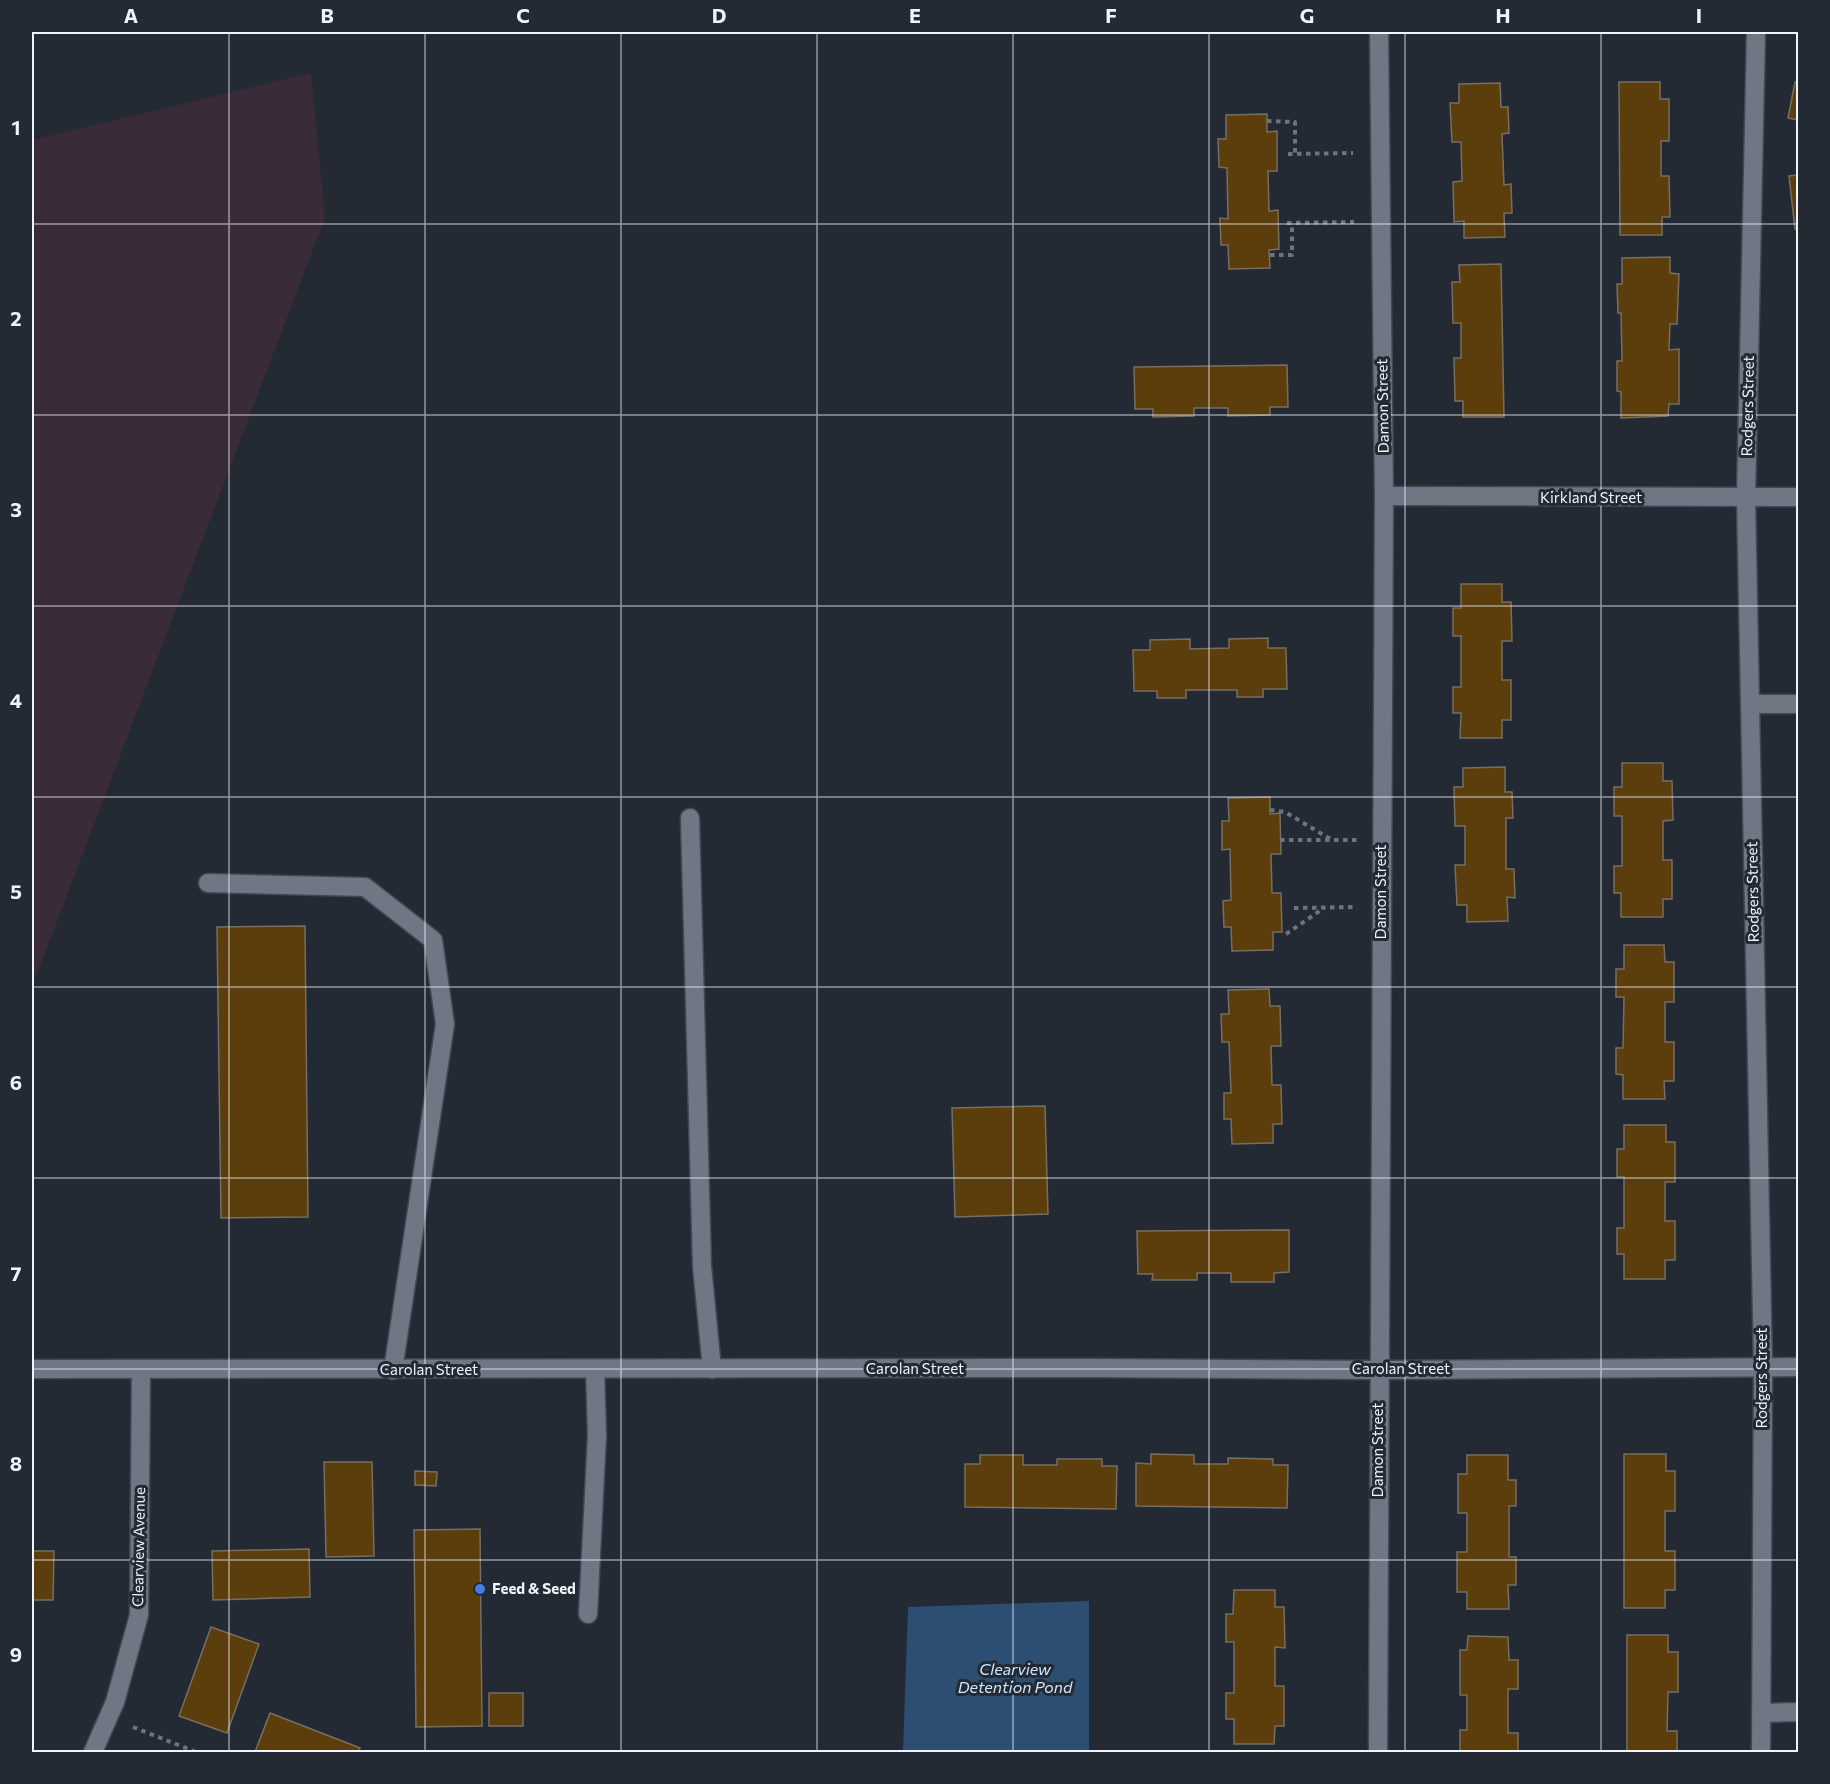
<svg xmlns="http://www.w3.org/2000/svg" width="1830" height="1784" font-family="Commissioner,sans-serif">
<rect width="100%" height="100%" fill="#232a34"/>
<path fill="#3a2b38" d="M311 73 325 218 32 987V140Z"/>
<path fill="#2c4e73" d="M1089 1601V1752H903L908 1607Z"/>
<g fill="#5c3e0c" stroke="#776e62" stroke-width="1.5">
<path d="M1619 82H1660V99H1669V141H1661V176H1669L1670 217H1662V235H1620Z"/>
<path d="M1795 82 1798 83V120L1788 118Z"/>
<path d="M1500 83 1501 107H1508L1509 133 1502 134 1504 185 1511 184 1512 213H1504L1505 237 1464 238V221L1454 222 1453 182 1462 181 1461 142H1452L1450 103H1459V84Z"/>
<path d="M1267 114V132L1277 131V171H1268L1269 211 1278 210 1279 249 1269 250 1270 268 1229 269 1228 245H1221L1220 218 1228 219 1227 168 1219 167 1218 139H1226V115Z"/>
<path d="M1798 175V229H1795L1789 176Z"/>
<path d="M1670 257V273L1679 274 1677 324H1670L1669 350 1679 349V404H1669L1668 416 1621 418V392L1617 391V361H1622L1621 313H1618L1617 284H1622V258Z"/>
<path d="M1501 264 1504 417H1463V401H1455L1454 358H1461V323H1453L1452 282H1460L1459 265Z"/>
<path d="M1287 365 1288 407H1270V415L1228 416V408H1194V416L1153 417V409H1135L1134 367Z"/>
<path d="M1461 584H1502V602H1511L1512 641H1502V680H1511V720H1502V738H1460L1461 713H1453V687H1461V636H1453V608H1461Z"/>
<path d="M1268 638V648H1286L1287 689H1263V697H1237V690H1186V698H1157V691H1134L1133 650H1150V640L1190 639V649L1229 648V639Z"/>
<path d="M1622 763H1663V781H1672L1673 820 1663 821V860H1672V899H1663V917H1621V893H1614V866H1622V816H1614V787H1622Z"/>
<path d="M1505 767V792H1512L1513 818H1506V869H1514L1515 898 1507 897 1508 921 1467 922V905H1457L1455 865H1465V826H1455L1454 787H1463V768Z"/>
<path d="M1270 797V814L1280 813 1281 854H1271L1272 893H1281L1282 932H1273V950L1232 951 1231 927H1224L1223 901 1231 900 1230 849 1222 850V821H1229L1228 798Z"/>
<path d="M305 926 308 1217 221 1218 217 927Z"/>
<path d="M1624 945H1664L1665 962H1674V1002H1665V1042H1674V1081H1664L1665 1099H1623V1075L1616 1074V1048H1623L1624 997H1616V969H1624Z"/>
<path d="M1269 989 1270 1006H1280L1281 1046H1271L1272 1085H1281L1282 1124H1273V1143L1232 1144 1231 1119H1224V1093H1231L1229 1042H1222L1221 1014H1229L1228 990Z"/>
<path d="M1045 1106 1048 1214 955 1217 952 1108Z"/>
<path d="M1624 1125H1666V1142H1675V1182H1665V1221H1675V1260H1665V1279H1624V1254H1617V1228H1624V1177H1617V1149H1624Z"/>
<path d="M1289 1230V1272L1274 1273V1282H1231V1273H1197V1280H1152L1153 1274H1138L1137 1231Z"/>
<path d="M1151 1454 1194 1455V1464H1228V1458L1273 1459V1465H1288L1287 1508 1136 1506V1463L1151 1464Z"/>
<path d="M1624 1454H1666V1471H1675V1511H1665V1551H1675V1590H1665V1608H1624Z"/>
<path d="M980 1455H1023V1465H1057V1459H1102V1466H1117L1116 1509 965 1507V1464H980Z"/>
<path d="M1467 1455H1508V1480H1516V1506H1509V1557H1516V1585H1508L1509 1609H1467V1592H1457V1552H1467V1513H1458V1474H1467Z"/>
<path d="M324 1462H372L374 1556 326 1557Z"/>
<path d="M415 1471 437 1472 436 1486 415 1485Z"/>
<path d="M480 1529 482 1726 416 1727 414 1530Z"/>
<path d="M309 1549 310 1597 213 1600 212 1551Z"/>
<path d="M32 1551H54L53 1600H32Z"/>
<path d="M1234 1590H1275V1607H1284L1285 1648 1275 1647V1686H1284V1726H1275L1274 1744H1234V1719H1226V1693H1234V1642H1226V1614H1233Z"/>
<path d="M211 1627 259 1644 227 1733 179 1716Z"/>
<path d="M1627 1635H1668V1652H1678V1692H1668L1667 1731H1677V1752H1627Z"/>
<path d="M1468 1636 1508 1637 1509 1660H1518V1689H1508V1733H1518V1752H1460V1730H1467V1695H1460V1650H1467Z"/>
<rect x="489" y="1693" width="34" height="33"/>
<path d="M270 1713 360 1748 358 1752H255Z"/>
</g>
<g fill="none" stroke-linecap="round" stroke-linejoin="round">
<g stroke="#424852" stroke-width="21">
<g id="lane">
<path d="M1750 704H1798"/>
<path d="M690 818 702 1266 712 1369"/>
<path d="M208 883 365 887 433 940 445 1024 393 1370"/>
<path d="M588 1614 597 1435 595 1370"/>
<path d="M1761 1713 1798 1712"/>
</g>
</g>
<g stroke="#424852" stroke-width="21">
<g id="street">
<path d="M1756 32 1746 498 1763 1367 1761 1752"/>
<path d="M1384 496 1798 497"/>
<path d="M93 1752 115 1702 139 1615 141 1370"/>
<path d="M1378 1752 1384 496 1379 32"/>
</g>
</g>
<g stroke="#424852" stroke-width="21">
<path id="secondary" d="M32 1369 1093 1368 1378 1370 1798 1367"/>
</g>
<g stroke="#6e747e" stroke-width="4" stroke-dasharray="4.5 4.5" stroke-linecap="butt">
<path d="M1267 121 1295 122V154"/>
<path d="M1288 154 1353 153"/>
<path d="M1287 223 1354 222"/>
<path d="M1270 255H1292V223"/>
<path d="M1270 810 1285 812 1332 840"/>
<path d="M1280 840H1357"/>
<path d="M1294 908 1357 907"/>
<path d="M1286 934 1324 908"/>
<path d="M133 1727 196 1752"/>
</g>
<use href="#lane" stroke="#6f7784" stroke-width="18"/>
<use href="#street" stroke="#6f7784" stroke-width="18"/>
<use href="#secondary" stroke="#6f7784" stroke-width="18"/>
</g>
<path fill="none" stroke="#eff3fb" stroke-width="1.5" stroke-opacity="0.55" d="M229 32V1752M425 32V1752M621 32V1752M817 32V1752M1013 32V1752M1209 32V1752M1405 32V1752M1601 32V1752M32 224H1798M32 415H1798M32 606H1798M32 797H1798M32 987H1798M32 1178H1798M32 1369H1798M32 1560H1798"/>
<circle fill="#3f7fe0" stroke="#232a34" stroke-width="2" cx="480" cy="1589" r="6"/>
<g text-anchor="middle" stroke-width="6" stroke-linejoin="round" paint-order="stroke">
<g font-size="15" fill="#eff3fb" stroke="#232a34">
<text transform="translate(1383 406) rotate(-91)" y="5">Damon Street</text>
<text transform="translate(1748 406) rotate(-89)" y="5">Rodgers Street</text>
<text x="1591" y="503">Kirkland Street</text>
<text transform="translate(1381 892) rotate(-90)" y="5">Damon Street</text>
<text transform="translate(1753 892) rotate(-91)" y="5">Rodgers Street</text>
<text x="915" y="1374">Carolan Street</text>
<text x="1401" y="1374">Carolan Street</text>
<text x="429" y="1375">Carolan Street</text>
<text transform="translate(1762 1378) rotate(-90)" y="5">Rodgers Street</text>
<text transform="translate(1378 1450) rotate(-90)" y="5">Damon Street</text>
<text transform="translate(139 1547) rotate(-89)" y="5">Clearview Avenue</text>
</g>
<g font-size="15" font-weight="bold" fill="#eff3fb" stroke="#232a34" text-anchor="start">
<text x="492" y="1594">Feed &amp; Seed</text>
</g>
<g font-size="16" font-style="italic" fill="#d0e5ff" stroke="#232a34">
<text x="1015" y="1675">Clearview<tspan x="1015" dy="18">Detention Pond</tspan></text>
</g>
</g>
<rect width="1830" height="1784" fill="none" stroke="#232a34" stroke-width="66"/>
<rect x="33" y="33" width="1764" height="1718" fill="none" stroke="#eff3fb" stroke-width="2"/>
<g font-size="20" text-anchor="middle" font-weight="bold" fill="#eff3fb">
<text x="131" y="23">A</text>
<text x="327" y="23">B</text>
<text x="523" y="23">C</text>
<text x="719" y="23">D</text>
<text x="915" y="23">E</text>
<text x="1111" y="23">F</text>
<text x="1307" y="23">G</text>
<text x="1503" y="23">H</text>
<text x="1699" y="23">I</text>
<text x="16" y="135">1</text>
<text x="16" y="326">2</text>
<text x="16" y="517">3</text>
<text x="16" y="708">4</text>
<text x="16" y="899">5</text>
<text x="16" y="1090">6</text>
<text x="16" y="1281">7</text>
<text x="16" y="1471">8</text>
<text x="16" y="1662">9</text>
</g>
</svg>
